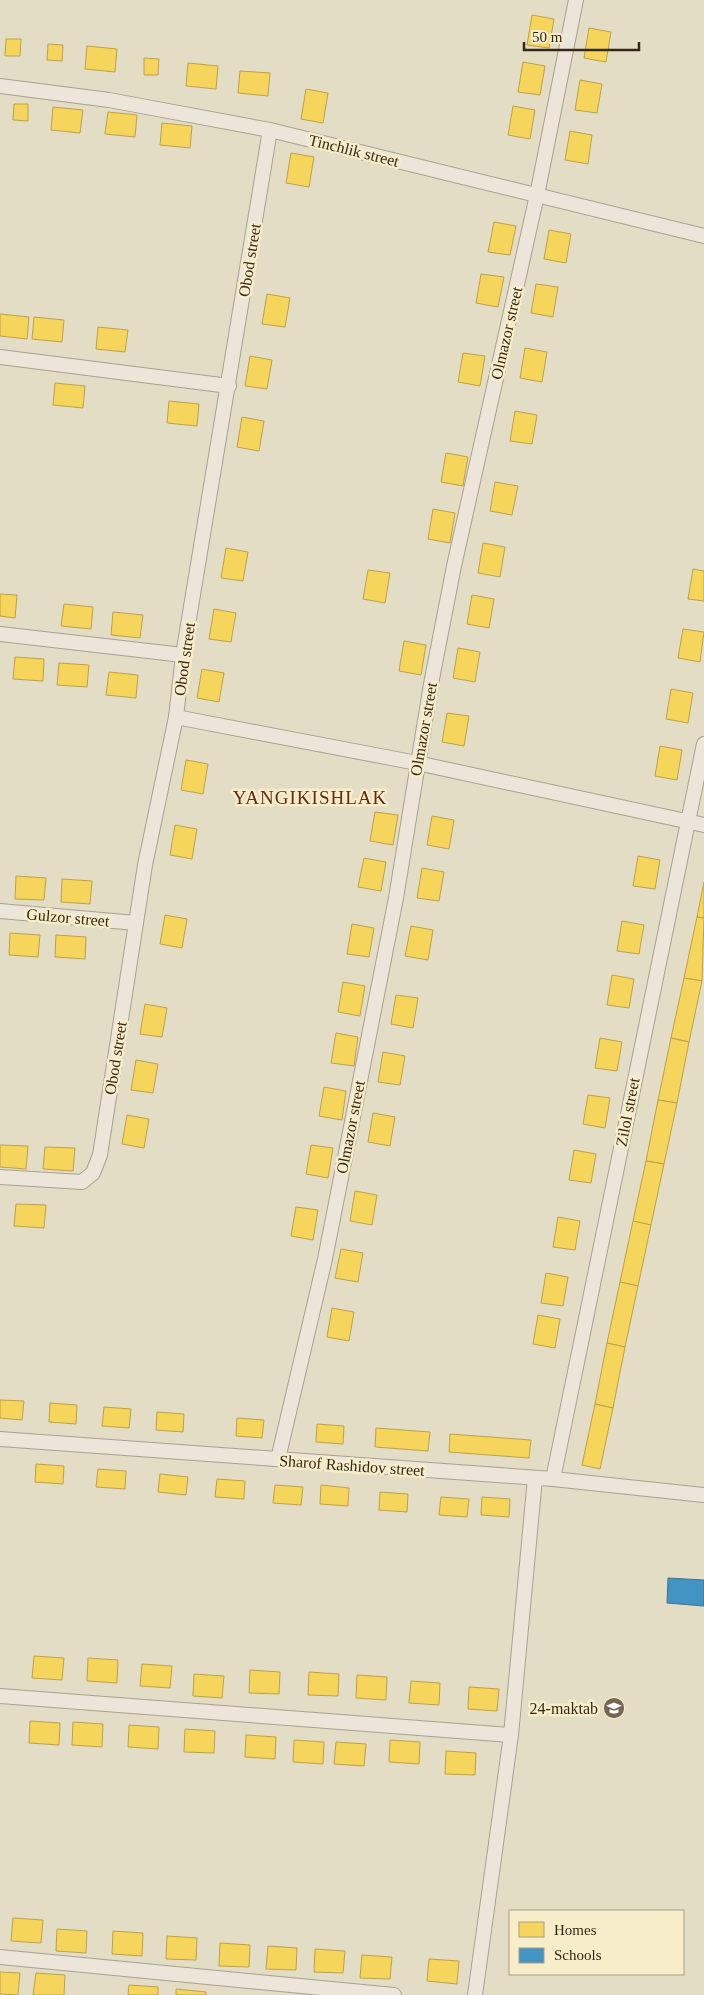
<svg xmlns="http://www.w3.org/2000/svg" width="704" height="1995" font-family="'Times New Roman',serif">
<rect width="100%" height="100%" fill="#e4ddc6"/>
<g fill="#f6d55c" stroke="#bca148">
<path d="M532 15 554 19 549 48 527 45Z"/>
<path d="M589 28 611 32 606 62 584 58Z"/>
<path d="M6 39H21L20 56H5Z"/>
<path d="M48 44 63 45 62 61 47 60Z"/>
<path d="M87 46 117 49 115 72 85 69Z"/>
<path d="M144 58 159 59 158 75H144Z"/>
<path d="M523 62 545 66 540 95 518 92Z"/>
<path d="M188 63 218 66 216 89 186 86Z"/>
<path d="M240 71 270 73 268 96 238 93Z"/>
<path d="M580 80 602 84 597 113 575 110Z"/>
<path d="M306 89 328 93 323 123 301 119Z"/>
<path d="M14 104H28V121L13 120Z"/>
<path d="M513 106 535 110 530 139 508 135Z"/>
<path d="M53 107 83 110 80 133 51 130Z"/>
<path d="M108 112 137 115 135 137 105 134Z"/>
<path d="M162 123 192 126 190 148 160 145Z"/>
<path d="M570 131 592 135 588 164 565 160Z"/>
<path d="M291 153 314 157 309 187 286 183Z"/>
<path d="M494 222 516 226 510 255 488 252Z"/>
<path d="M549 230 571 234 566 263 544 259Z"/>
<path d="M481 274 504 277 498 307 476 303Z"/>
<path d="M536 284 558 287 553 317 531 313Z"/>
<path d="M267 294 290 298 285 327 262 324Z"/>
<path d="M0 314 29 317 27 339 0 336Z"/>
<path d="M34 317 64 320 62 342 32 339Z"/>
<path d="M98 327 128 330 125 352 96 349Z"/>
<path d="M525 348 547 352 542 382 520 378Z"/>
<path d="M463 353 485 356 480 386 458 382Z"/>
<path d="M250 356 272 360 267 389 245 386Z"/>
<path d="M55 383 85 386 83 408 53 405Z"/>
<path d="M169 401 199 404 197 426 167 423Z"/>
<path d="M515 411 537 415 532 444 510 441Z"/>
<path d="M242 417 264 421 259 451 237 447Z"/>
<path d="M446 453 468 457 463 486 441 482Z"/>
<path d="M495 482 518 486 512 515 490 511Z"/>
<path d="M433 509 455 513 450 543 428 539Z"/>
<path d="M483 543 505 547 500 577 478 573Z"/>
<path d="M226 548 248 552 243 581 221 578Z"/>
<path d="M693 569 704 571V601L688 599Z"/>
<path d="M368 570 390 573 385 603 363 599Z"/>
<path d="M0 594 17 595 15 618 0 616Z"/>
<path d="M472 595 494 599 489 628 467 624Z"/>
<path d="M64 604 93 607 91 629 61 626Z"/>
<path d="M214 609 236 613 231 642 209 639Z"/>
<path d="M113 612 143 615 140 638 111 635Z"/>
<path d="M683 629 704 632 700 662 678 658Z"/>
<path d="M404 641 426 645 421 675 399 671Z"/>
<path d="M458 648 480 652 475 682 453 678Z"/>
<path d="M15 657 44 659 43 681 13 679Z"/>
<path d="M59 663 89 665 87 687 57 685Z"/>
<path d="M202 669 224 673 219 702 197 698Z"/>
<path d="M109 672 138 675 136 698 106 695Z"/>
<path d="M671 689 693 693 688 723 666 719Z"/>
<path d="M447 713 469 716 464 746 442 742Z"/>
<path d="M660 746 682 750 677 780 655 776Z"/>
<path d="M186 760 208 764 203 794 181 790Z"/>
<path d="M375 812 398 815 393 845 370 841Z"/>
<path d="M432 816 454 820 449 849 427 845Z"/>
<path d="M175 825 197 829 192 859 170 855Z"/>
<path d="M638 856 660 860 655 889 633 886Z"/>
<path d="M364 858 386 862 381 891 358 887Z"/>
<path d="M422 868 444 872 439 901 417 898Z"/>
<path d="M16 876 46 878 44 900 15 899Z"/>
<path d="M62 879 92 881 90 904 61 902Z"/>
<path d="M704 882V918L697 917Z"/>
<path d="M165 915 187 919 182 948 160 944Z"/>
<path d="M697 917 704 918 702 981 684 978Z"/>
<path d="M622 921 644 925 639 954 617 951Z"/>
<path d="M352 924 374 928 369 957 347 954Z"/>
<path d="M411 926 433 930 428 960 405 956Z"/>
<path d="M10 933 40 935 38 957 9 955Z"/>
<path d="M56 935 86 937 85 959 55 957Z"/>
<path d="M612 975 634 979 629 1008 607 1005Z"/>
<path d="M684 978 702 981 689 1042 671 1038Z"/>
<path d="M343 982 365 986 360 1016 338 1012Z"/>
<path d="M396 995 418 998 413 1028 391 1024Z"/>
<path d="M145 1004 167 1008 162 1037 140 1034Z"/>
<path d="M336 1033 358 1037 354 1066 331 1063Z"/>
<path d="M600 1038 622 1042 617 1071 595 1068Z"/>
<path d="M671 1038 689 1042 677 1103 658 1100Z"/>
<path d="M383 1052 405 1056 400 1085 378 1082Z"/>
<path d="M136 1060 158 1064 153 1093 131 1090Z"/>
<path d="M324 1087 346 1091 342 1120 319 1116Z"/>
<path d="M588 1095 610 1098 605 1128 583 1124Z"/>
<path d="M658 1100 677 1103 664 1164 646 1161Z"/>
<path d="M373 1113 395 1117 390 1146 368 1142Z"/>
<path d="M127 1115 149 1119 144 1148 122 1144Z"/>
<path d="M0 1145 28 1146 26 1169 0 1167Z"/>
<path d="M311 1145 333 1148 328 1178 306 1174Z"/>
<path d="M45 1147 75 1148 73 1171 43 1169Z"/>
<path d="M574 1150 596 1154 591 1183 569 1180Z"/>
<path d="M646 1161 664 1164 651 1225 633 1221Z"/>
<path d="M355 1191 377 1195 372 1225 350 1221Z"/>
<path d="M16 1204 46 1205 44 1228 14 1226Z"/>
<path d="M296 1207 318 1210 313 1240 291 1236Z"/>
<path d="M558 1217 580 1221 575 1250 553 1247Z"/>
<path d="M633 1221 651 1225 638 1286 620 1282Z"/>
<path d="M341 1249 363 1253 358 1282 335 1278Z"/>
<path d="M546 1273 568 1277 563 1306 541 1303Z"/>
<path d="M620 1282 638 1286 625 1347 607 1343Z"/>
<path d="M332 1308 354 1312 349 1341 327 1337Z"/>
<path d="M538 1315 560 1319 555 1348 533 1344Z"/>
<path d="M607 1343 625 1347 613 1408 595 1404Z"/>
<path d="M0 1400 24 1401 22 1420 0 1418Z"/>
<path d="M50 1403 77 1405 76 1424 49 1422Z"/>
<path d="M595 1404 613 1408 600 1469 582 1465Z"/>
<path d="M104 1407 131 1409 129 1428 102 1426Z"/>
<path d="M157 1412 184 1414 183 1432 156 1430Z"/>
<path d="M237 1418 264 1420 262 1438 236 1436Z"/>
<path d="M317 1424 344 1426 343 1444 316 1442Z"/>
<path d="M376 1428 430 1432 428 1451 375 1447Z"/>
<path d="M450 1434 531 1440 529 1458 449 1452Z"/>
<path d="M36 1464 64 1466 63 1484 35 1482Z"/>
<path d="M98 1469 126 1471 125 1489 96 1487Z"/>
<path d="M160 1474 188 1477 186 1495 158 1492Z"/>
<path d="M217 1479 245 1481 244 1499 215 1497Z"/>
<path d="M275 1485 303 1487 301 1505 273 1503Z"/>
<path d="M321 1485 349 1488 348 1506 320 1504Z"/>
<path d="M380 1492 408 1494 407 1512 379 1510Z"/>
<path d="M441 1497 469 1499 467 1517 439 1515Z"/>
<path d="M482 1497 510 1499 509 1517 481 1515Z"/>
<path d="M34 1656 64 1658 62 1680 32 1678Z"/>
<path d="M88 1658 118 1660 117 1683 87 1681Z"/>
<path d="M142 1664 172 1666 170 1688 140 1686Z"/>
<path d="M250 1670 280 1672 279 1694 249 1693Z"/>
<path d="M309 1672 339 1674 338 1696 308 1695Z"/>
<path d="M194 1674 224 1676 222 1698 193 1696Z"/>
<path d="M357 1675 387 1677 386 1700 356 1698Z"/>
<path d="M411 1681 440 1683 439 1705 409 1703Z"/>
<path d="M469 1687 499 1689 497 1711 468 1709Z"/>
<path d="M30 1721 60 1723 59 1745 29 1743Z"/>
<path d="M73 1722 103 1724 102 1747 72 1745Z"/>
<path d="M129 1725 159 1727 158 1749 128 1747Z"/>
<path d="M185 1729 215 1731 214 1753 184 1752Z"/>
<path d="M246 1735 276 1737 275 1759 245 1757Z"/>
<path d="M294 1740 324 1742 323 1764 293 1762Z"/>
<path d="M390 1740 420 1742 419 1764 389 1762Z"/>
<path d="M336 1742 366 1744 364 1766 334 1764Z"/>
<path d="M446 1751 476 1753 475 1775 445 1774Z"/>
<path d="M13 1918 43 1920 41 1943 11 1941Z"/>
<path d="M57 1929 87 1931 86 1953 56 1951Z"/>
<path d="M113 1931 143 1933 142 1956 112 1954Z"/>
<path d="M167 1936 197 1938 196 1960 166 1959Z"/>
<path d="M220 1943 250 1945 249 1967 219 1966Z"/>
<path d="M268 1946 297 1948 296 1970 266 1969Z"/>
<path d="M315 1949 345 1951 343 1973 314 1972Z"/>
<path d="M362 1955 392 1957 390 1979 360 1978Z"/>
<path d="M429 1959 459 1961 457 1984 427 1981Z"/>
<path d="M0 1972 20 1973 18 1995 0 1994Z"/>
<path d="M36 1973 65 1975 64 1995H33Z"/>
<path d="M129 1985 158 1987V1995H128Z"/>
<path d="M176 1989 206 1992V1995H176Z"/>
</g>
<path fill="#4393c3" stroke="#3f7390" d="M668 1578 704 1580V1606L667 1603Z"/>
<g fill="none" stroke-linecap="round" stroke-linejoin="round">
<g stroke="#a8a090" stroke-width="16">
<g id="minor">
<path d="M0 86 109 100 270 130 704 236"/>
<path d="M0 357 229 386"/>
<path d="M0 634 183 655"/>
<path d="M176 717 417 763 704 825"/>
<path d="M0 911 136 923"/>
<path d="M0 1177 82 1182 93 1173 100 1155 145 865 176 717 183 655 270 130"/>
<path d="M0 1439 553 1479 704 1495"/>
<path d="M278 1459 325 1259 396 898 431 684 454 566 537 195 576 0"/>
<path d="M553 1479 704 744"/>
<path d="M0 1696 511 1735"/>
<path d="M0 1957 394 1995"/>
<path d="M475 1995 511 1735 535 1478"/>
</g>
</g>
<use href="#minor" stroke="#ebe6d9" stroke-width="14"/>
</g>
<defs>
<g id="school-disc" transform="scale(1.125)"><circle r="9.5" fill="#736756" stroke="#f8edc9"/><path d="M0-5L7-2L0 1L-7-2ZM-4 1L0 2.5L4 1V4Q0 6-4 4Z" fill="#fff"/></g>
</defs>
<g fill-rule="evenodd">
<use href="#school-disc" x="614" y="1708"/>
</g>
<g text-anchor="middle" stroke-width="5" stroke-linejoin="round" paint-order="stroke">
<g font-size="16" fill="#362819" stroke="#f8edc9">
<text transform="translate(354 150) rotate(14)" y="6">Tinchlik street</text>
<text transform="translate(249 260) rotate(-81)" y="6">Obod street</text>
<text transform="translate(506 333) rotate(-77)" y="6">Olmazor street</text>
<text transform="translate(184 659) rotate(-82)" y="6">Obod street</text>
<text transform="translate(423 729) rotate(-80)" y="6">Olmazor street</text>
<text transform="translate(68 917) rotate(5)" y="6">Gulzor street</text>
<text transform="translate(115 1058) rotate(-81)" y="6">Obod street</text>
<text transform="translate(627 1112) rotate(-79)" y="6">Zilol street</text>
<text transform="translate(350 1127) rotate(-79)" y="6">Olmazor street</text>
<text transform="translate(352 1465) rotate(4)" y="6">Sharof Rashidov street</text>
</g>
<g font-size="16" fill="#362819" stroke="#f8edc9" text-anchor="end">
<text x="598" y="1714">24-maktab</text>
</g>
<g font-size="19" letter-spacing="1" fill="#662a15" stroke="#f8edc9">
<text x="310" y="804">YANGIKISHLAK</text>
</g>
</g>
<rect x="509" y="1910" width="175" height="65" fill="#f8edc9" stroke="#aa9e83"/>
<rect x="519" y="1922" width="25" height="15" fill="#f6d55c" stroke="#aa9e83"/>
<text x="554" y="1935" font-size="15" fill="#362819">Homes</text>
<rect x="519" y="1948" width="25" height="15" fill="#4393c3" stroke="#aa9e83"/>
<text x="554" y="1960" font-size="15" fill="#362819">Schools</text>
<path d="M524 42v8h115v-8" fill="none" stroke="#362819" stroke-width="2.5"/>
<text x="532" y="42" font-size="15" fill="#362819" stroke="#f8edc9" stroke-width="4" paint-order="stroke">50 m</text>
</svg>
